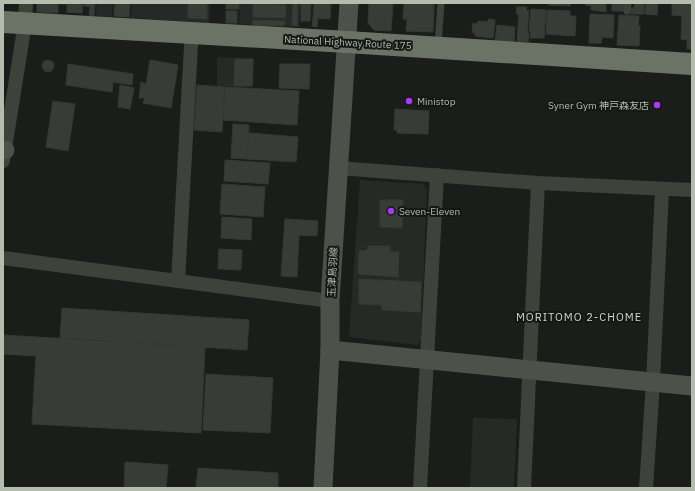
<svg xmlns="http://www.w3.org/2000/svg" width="695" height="491" font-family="'IBM Plex Sans','Noto Sans JP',sans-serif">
<rect width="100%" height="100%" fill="#1a1d1a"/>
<g fill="#262a26">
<path d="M97 3H113L112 17 96 16Z"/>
<path d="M132 3H210L209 23 131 18Z"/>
<path d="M240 3H300L299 27 239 24Z"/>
<path d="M217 57 254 59 253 87 217 86Z"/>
<path d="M360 180 423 184 427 189 421 341 417 345 349 337Z"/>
<path d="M473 418 517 419 514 488H470Z"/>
</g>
<g fill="#383c37" stroke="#353934">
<path d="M37 3H58V13L37 12Z"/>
<path d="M60 3H83L82 13 67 12V4H60Z"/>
<path d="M84 3H95L94 16 89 15 90 7 84 6Z"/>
<path d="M115 3H130L129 17 114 16Z"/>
<path d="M188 3H207V19L188 18Z"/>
<rect x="226" y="3" width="13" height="6"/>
<path d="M293 3H298L297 26 292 25Z"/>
<path d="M301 3H311L310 21H301Z"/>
<path d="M314 3H331L330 19 313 18Z"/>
<path d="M369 3H393L391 31 374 30 368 23Z"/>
<path d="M404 3H436L434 4 433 32 406 31 407 19H403Z"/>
<path d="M548 3H570V6L548 5Z"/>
<path d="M586 3H606V12L591 10V6L585 5Z"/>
<path d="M612 3H625L624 11H612Z"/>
<path d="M635 3H644V14H631V8H634Z"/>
<path d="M646 3H658L657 15 645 14Z"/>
<path d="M672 3H692V49H687V40L681 39 682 16 672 15Z"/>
<path d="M253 4 286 5 285 18 253 17Z"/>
<path d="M517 7H527L526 10 529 11 527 33H529L528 42 517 41 519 14H516Z"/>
<path d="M531 9 546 10 544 38H530L531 32 529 31Z"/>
<path d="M547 10 570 11V16H576L575 36 546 34Z"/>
<rect x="226" y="11" width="11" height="12"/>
<path d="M590 14 614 15 613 38 602 37 601 43H589Z"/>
<path d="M619 15 639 16 638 26H640L639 46 617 45Z"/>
<path d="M313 18H318L317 27 312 26Z"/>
<path d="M488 19 495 20 493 38 475 36V33L472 32 473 23 478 24V21L488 22Z"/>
<path d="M253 20 285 21 284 26 252 25Z"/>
<path d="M497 25 515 27 514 42 495 40Z"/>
<path d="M235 59H253L252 86H234Z"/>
<path d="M150 60 178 65 171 108 143 103 145 98H139L141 82 146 84Z"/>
<circle cx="48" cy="66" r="6"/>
<path d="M68 64 133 74 132 85 113 82 112 92 66 85Z"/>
<path d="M280 64H310L309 89 279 88Z"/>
<path d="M120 85 134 88 130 109 118 107Z"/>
<path d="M197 85 225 87 222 132 194 130Z"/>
<path d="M225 87 299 91 297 125 223 120Z"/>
<path d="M53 101 75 104 68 151 46 147Z"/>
<path d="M395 109 429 111 428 134 397 133V130H394Z"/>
<path d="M233 124 249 125 247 159 231 158Z"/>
<path d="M249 133 298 137 296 162 247 159Z"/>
<path d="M225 160 270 163 268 184 224 181Z"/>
<path d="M222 184 265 187 263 217 220 214Z"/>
<path d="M380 200H403L402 228 380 227Z"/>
<path d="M222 217 252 219 251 240 221 238Z"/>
<path d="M285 219 318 221 317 236 299 235 297 277 281 276Z"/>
<path d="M368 246H390V252H399L398 277 358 274 359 251 367 250Z"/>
<path d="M219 249 242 250 241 270 218 269Z"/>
<path d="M359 279 421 282 420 312 382 310V305L359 304Z"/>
<path d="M62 308 249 320 247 350 60 338Z"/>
<path d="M3 335 205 347 201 433 32 424 36 356 3 354Z"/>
<path d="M206 374 273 378 270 433 203 430Z"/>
<path d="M125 462 168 465 166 488H124Z"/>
<path d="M198 468 278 473V488H196Z"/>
</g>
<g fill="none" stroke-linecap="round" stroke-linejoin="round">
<g stroke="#3d423b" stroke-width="7">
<path d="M627 11 628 3"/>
<path d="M438 45 441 3"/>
</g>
<g stroke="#3d423b" stroke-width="14">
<path d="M3 161 25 23 26 3"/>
<path d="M338 168 538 183 692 190"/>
<path d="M3 258 330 301"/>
<path d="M178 281 191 46 193 33"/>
<path d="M420 488 437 175"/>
<path d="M524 488 538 183"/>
<path d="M646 488 653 382 662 189"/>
</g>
<g stroke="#4c5249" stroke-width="19">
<path d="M3 150H5"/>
<path d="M330 350 692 386"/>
<path d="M323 488 330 350V301L349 3"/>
</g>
<path stroke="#6b7367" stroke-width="22" d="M3 22 347 42 692 64"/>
</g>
<g fill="#a73af4" stroke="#151815" stroke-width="1.5">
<circle cx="409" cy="101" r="4"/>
<circle cx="657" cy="105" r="4"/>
<circle cx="391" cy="211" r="4"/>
</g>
<g text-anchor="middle" stroke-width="4" stroke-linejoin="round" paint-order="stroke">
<g font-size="10" fill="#b3bcad" stroke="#151815">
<text transform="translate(348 42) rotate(3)" y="4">National Highway Route 175</text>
<text transform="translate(332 272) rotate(-87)" y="4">玉津鳥羽線</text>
</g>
<g font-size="10" fill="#b3bcad" stroke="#151815" text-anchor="start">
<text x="417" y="105">Ministop</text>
<text x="649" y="109" text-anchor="end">Syner Gym 神戸森友店</text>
<text x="399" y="215">Seven-Eleven</text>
</g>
<g font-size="11" letter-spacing="1" fill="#d1d8ce" stroke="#151815">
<text x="579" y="321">MORITOMO 2-CHOME</text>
</g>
</g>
<rect width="695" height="491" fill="none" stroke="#b3bcad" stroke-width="8"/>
</svg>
